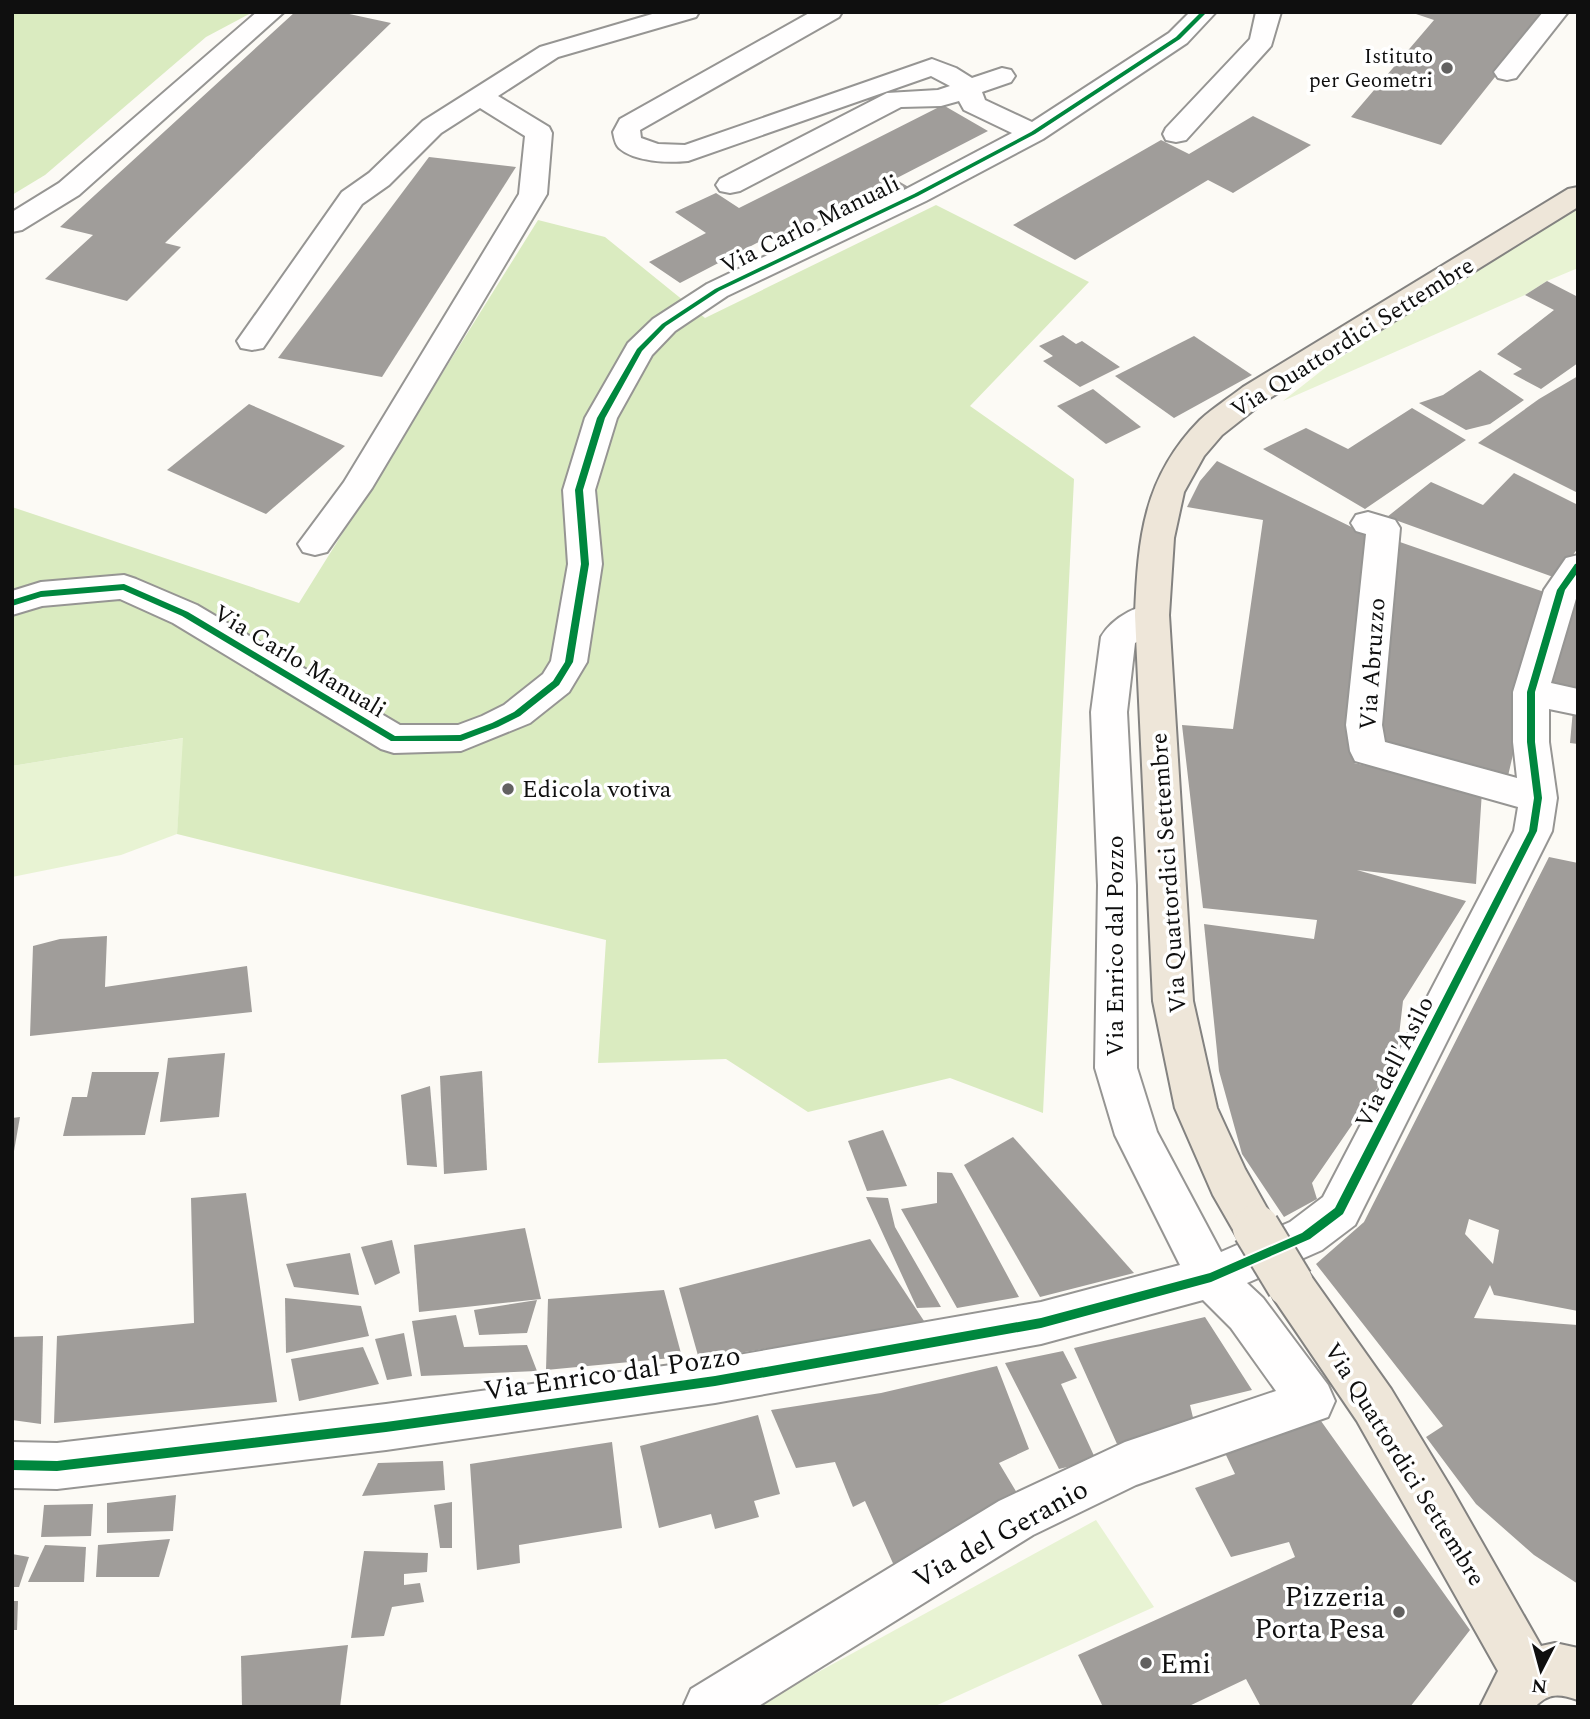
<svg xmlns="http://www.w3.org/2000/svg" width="1590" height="1719" font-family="Spectral,serif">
<rect width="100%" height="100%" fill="#fcfaf5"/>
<g fill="#e8f3d3">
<path d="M1578 205V268L1547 281 1525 295 1283 401 1330 364Z"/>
<path d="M184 738 177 834 121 855 12 877V766Z"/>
<path d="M1096 1520 1154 1607 933 1707H754Z"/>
</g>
<g fill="#daebc0">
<path d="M12 12H253L206 37 45 175 12 195Z"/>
<path d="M936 205 1089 282 970 406 1074 479 1043 1113 950 1078 808 1112 726 1059 598 1063 606 940 177 834 183 738 12 766V507L299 603 538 220 605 237 705 318Z"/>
</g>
<g fill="#a09d9a" fill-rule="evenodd">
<path d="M295 12H340L391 23 165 243 181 247 127 301 45 279 93 235 60 227Z"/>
<path d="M1410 12 1545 14 1441 145 1351 117 1434 20Z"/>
<path d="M943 105 988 131 895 179 912 189 872 211 854 200 784 236 776 233 680 283 649 262 706 233 675 212 716 193 739 208Z"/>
<path d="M1253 116 1311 145 1233 193 1208 180 1075 260 1013 225 1161 140 1189 154Z"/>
<path d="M429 157 516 167 382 377 278 358Z"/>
<path d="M1547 281 1578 297V363L1541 389 1513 374 1522 369 1497 354 1554 310 1525 295Z"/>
<path d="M1063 335 1076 344 1082 341 1120 367 1080 387 1043 361 1053 356 1039 346Z"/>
<path d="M1194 336 1252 375 1174 418 1115 376Z"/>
<path d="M1480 370 1524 400 1490 424 1466 430 1419 403 1443 395Z"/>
<path d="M1578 376V493L1478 443 1539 399Z"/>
<path d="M1093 389 1141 427 1106 444 1057 406Z"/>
<path d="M249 404 345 446 266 514 167 470Z"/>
<path d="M1412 408 1466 440 1365 509 1263 449 1306 428 1348 449Z"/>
<path d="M1217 461 1376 539 1354 763 1482 791 1476 884 1357 870 1466 901 1403 1001 1396 1061 1312 1183 1317 1199 1284 1217 1242 1154 1219 1071 1204 924 1314 939 1317 920 1203 908 1182 725 1233 729 1263 520 1187 507 1200 481Z"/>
<path d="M1514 473 1578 505V548L1556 578 1387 517 1431 482 1483 505Z"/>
<path d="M1397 541 1550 594 1508 776 1380 740Z"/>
<path d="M1570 597 1578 601V698L1544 691Z"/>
<path d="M1573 710 1578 711V744L1570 743Z"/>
<path d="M1549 857 1578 863V1311L1494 1295 1490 1285 1474 1318 1578 1325V1584L1534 1555 1476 1504 1426 1437 1443 1426 1316 1264 1364 1222ZM1469 1219 1499 1230 1493 1264 1465 1234Z"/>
<path d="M107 936 105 987 247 966 252 1012 30 1036 33 946 60 939Z"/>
<path d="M225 1053 219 1117 160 1122 168 1058Z"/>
<path d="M482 1071 487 1170 444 1174 440 1076Z"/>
<path d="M92 1072H159L145 1135 63 1136 72 1097H87Z"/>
<path d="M430 1086 437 1167 407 1165 401 1095Z"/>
<path d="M20 1117 14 1151H12V1118Z"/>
<path d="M883 1130 907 1186 867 1191 848 1141Z"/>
<path d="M1013 1137 1134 1273 1040 1297 964 1165Z"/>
<path d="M937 1172 952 1173 1019 1297 957 1308 901 1209 937 1203Z"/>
<path d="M246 1193 277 1402 54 1423 57 1336 194 1323 191 1198Z"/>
<path d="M866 1197 888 1198 895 1227 941 1307 917 1308Z"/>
<path d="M525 1228 541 1299 419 1312 414 1245Z"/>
<path d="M870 1239 926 1324 699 1359 679 1288Z"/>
<path d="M392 1240 400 1273 375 1285 361 1247Z"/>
<path d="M350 1253 359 1295 294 1287 286 1264Z"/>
<path d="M664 1290 682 1357 546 1370 548 1299Z"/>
<path d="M285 1298 361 1306 369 1336 286 1353Z"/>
<path d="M537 1300 527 1333 479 1335 474 1310Z"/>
<path d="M456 1315 464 1347 527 1345 537 1371 421 1376 412 1321Z"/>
<path d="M1205 1317 1252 1390 1190 1405 1196 1430 1117 1444 1074 1348Z"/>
<path d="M404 1333 412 1376 387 1380 375 1339Z"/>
<path d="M43 1336 41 1424 12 1420V1337Z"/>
<path d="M363 1347 379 1384 299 1401 291 1359Z"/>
<path d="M1063 1351 1077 1378 1061 1384 1096 1460 1059 1469 1005 1363Z"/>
<path d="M997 1366 1029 1449 999 1463 1017 1493 955 1527 896 1570 865 1501 853 1507 835 1462 796 1468 771 1410 881 1393Z"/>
<path d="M758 1415 780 1494 754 1501 759 1517 715 1529 711 1514 659 1528 640 1446Z"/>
<path d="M1321 1421 1470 1630 1410 1707H1261L1246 1679 1187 1707H1103L1078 1655 1295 1557 1289 1542 1231 1557 1195 1488 1235 1474 1225 1453Z"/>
<path d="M612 1442 622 1528 519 1545 520 1563 477 1570 470 1464Z"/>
<path d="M443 1461 445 1490 362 1496 378 1463Z"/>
<path d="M176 1495 173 1531 107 1533V1503Z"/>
<path d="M452 1502V1548H440L434 1505Z"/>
<path d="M93 1504 91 1536 41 1537 44 1505Z"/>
<path d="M170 1539 159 1577H96L98 1545Z"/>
<path d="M45 1545 86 1547 84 1582H28Z"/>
<path d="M364 1551 428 1553 427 1572 404 1574V1585L420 1583 424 1602 392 1607 384 1636 351 1638Z"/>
<path d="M12 1554 29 1557 19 1587H12Z"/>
<path d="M12 1601H18L17 1630H12Z"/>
<path d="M348 1645 340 1707H242L241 1656Z"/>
</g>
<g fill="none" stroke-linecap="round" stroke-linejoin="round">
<g stroke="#969593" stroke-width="4">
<g id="minor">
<path d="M257 12H284L79 195 22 230 12 232V212L59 183Z"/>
<path d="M659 12H699L696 17 558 57 498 96 549 127 552 133 547 194 372 488 327 552 315 555 303 552 298 544 344 482 519 194 525 136 480 108 441 133 389 185 362 204 263 348 252 350 241 348 237 341 342 192 369 173 423 121 540 47Z"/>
<path d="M811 12H842L839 17 640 130 641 138 658 144 685 145 932 59 956 68 972 78 1002 68 1011 70 1015 76 1011 82 982 92 985 100 1032 122 1169 33 1190 12H1216L1187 43 1043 139 926 201 727 296 675 331 652 355 617 418 595 490 602 564 587 662 569 692 530 723 461 751 394 753 381 749 173 623 120 599 42 606 12 615V591L41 582 124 575 136 579 197 605 400 725H458L482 716 504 705 543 674 551 661 568 564 563 490 585 418 628 343 653 319 707 284 906 189 1012 133 964 110 959 101 941 106 901 107 740 191 730 193 720 191 716 185 720 179 887 93 938 90 950 86 931 76 688 161C668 163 635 162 619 148 615 144 614 137 613 132L620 119Z"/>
<path d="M1256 12H1281L1271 46 1186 140 1176 142 1166 140 1163 134 1166 128 1250 39Z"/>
<path d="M1543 12H1568L1516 78 1507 80 1498 78 1494 72Z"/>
<path d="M1368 512 1395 520 1400 528 1382 725 1385 742 1517 778 1513 742V692L1544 590 1566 558 1578 555V592L1551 683 1578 689V715L1549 709V742L1557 798 1552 831 1355 1225 1322 1250 1247 1283 1263 1298 1328 1385 1335 1401 1328 1417 1136 1485 1033 1535 757 1707H683L691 1689 999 1501 1125 1442 1276 1391 1231 1328 1203 1300 1041 1344 715 1403 386 1450 57 1489 12 1488V1442L57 1443 386 1404 715 1359 1041 1302 1180 1265 1115 1135 1095 1068 1098 885 1091 712 1101 637C1112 618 1142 600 1164 606L1169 615 1164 624 1135 643 1127 712 1136 885 1137 1068 1157 1132 1221 1252 1290 1222 1323 1197 1514 831 1518 807 1355 761 1350 751 1346 725 1366 534 1356 531 1351 523 1356 515Z"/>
</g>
</g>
<g stroke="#838280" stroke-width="4">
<g id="major">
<path d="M1578 187V207L1265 401 1222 435 1204 456 1184 492 1174 538 1169 615 1193 1001 1217 1108 1245 1169 1278 1228 1272 1242 1256 1248 1240 1242 1213 1195 1175 1108 1153 1001 1135 615C1138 539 1143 478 1200 420 1213 408 1229 398 1243 387L1568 189Z"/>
<path d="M1290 1263 1306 1269 1391 1389 1451 1488 1541 1646 1555 1643 1578 1648V1700C1560 1694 1549 1692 1535 1707H1480L1498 1671 1357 1421 1274 1299 1267 1284 1274 1269Z"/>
</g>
</g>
<use href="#minor" fill="#fffefe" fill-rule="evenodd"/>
<use href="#major" fill="#eee6d9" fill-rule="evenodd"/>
<g stroke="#838280" stroke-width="50" stroke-linecap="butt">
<path id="major-bridge" d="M1256 1228 1290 1284"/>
</g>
<use href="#major-bridge" stroke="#eee6d9" stroke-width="46"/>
<g stroke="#fff" stroke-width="4">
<g id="cycleway">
<path d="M1201 12H1207L1180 39 1035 134 918 196 719 291 666 326 642 351 605 418 583 490 589 564 573 662 559 685 520 716 498 727 461 741H391L182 616 123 590 41 597 12 606V600L41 591 124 584 188 612 395 736 460 735 492 723 514 712 553 681 565 662 581 564 575 490 597 418 637 349 662 324 715 289 914 194 1031 132 1176 37Z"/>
<path d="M1578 563V572L1565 590 1535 692V742L1542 798 1537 831 1343 1214 1310 1239 1211 1282 1041 1328 715 1386 386 1432 57 1471 12 1470V1460L57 1461 386 1422 715 1376 1041 1318 1210 1273 1302 1233 1335 1208 1529 831 1534 798 1527 742V692L1557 590 1575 564Z"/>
</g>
</g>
<use href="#cycleway" fill="#00873e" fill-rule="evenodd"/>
</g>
<g fill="#626160" stroke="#fff" stroke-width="2.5">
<circle cx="1447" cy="68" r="7"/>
<circle cx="508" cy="789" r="7"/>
<circle cx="1399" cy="1612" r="7"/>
<circle cx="1146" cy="1663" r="7"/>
</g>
<g text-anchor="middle" stroke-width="7" stroke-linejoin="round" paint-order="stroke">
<g font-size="21" fill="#0f0f0f" stroke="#fff" text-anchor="end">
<text x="1433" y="63">Istituto<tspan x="1433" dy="24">per Geometri</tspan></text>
</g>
<g font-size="24" fill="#0f0f0f" stroke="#fff">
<text transform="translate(810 224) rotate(-26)" y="8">Via Carlo Manuali</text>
<text transform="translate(1352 337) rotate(-32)" y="8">Via Quattordici Settembre</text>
<text transform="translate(300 661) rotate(31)" y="8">Via Carlo Manuali</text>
<text transform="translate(1372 664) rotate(-86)" y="8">Via Abruzzo</text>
<text transform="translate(1168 873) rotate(-94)" y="8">Via Quattordici Settembre</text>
<text transform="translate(1115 946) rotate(-90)" y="8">Via Enrico dal Pozzo</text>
<text transform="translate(1394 1062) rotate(-63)" y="8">Via dell'Asilo</text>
<text transform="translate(1405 1464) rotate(58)" y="8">Via Quattordici Settembre</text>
</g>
<g font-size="24" fill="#0f0f0f" stroke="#fff" text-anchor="start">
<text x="522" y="797">Edicola votiva</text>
</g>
<g font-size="28" fill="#0f0f0f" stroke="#fff">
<text transform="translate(612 1372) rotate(-8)" y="10">Via Enrico dal Pozzo</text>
<text transform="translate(1000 1533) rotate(-29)" y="10">Via del Geranio</text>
</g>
<g font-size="28" fill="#0f0f0f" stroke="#fff" text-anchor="end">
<text x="1385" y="1606">Pizzeria<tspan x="1385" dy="32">Porta Pesa</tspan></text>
<text x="1160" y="1673" text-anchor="start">Emi</text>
</g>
</g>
<rect width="1590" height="1719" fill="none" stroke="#0f0f0f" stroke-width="28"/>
<g transform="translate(1541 1670) rotate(186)" stroke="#ffffff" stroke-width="5" paint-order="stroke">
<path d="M0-5L12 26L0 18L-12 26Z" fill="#0f0f0f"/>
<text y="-10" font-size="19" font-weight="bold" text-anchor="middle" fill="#0f0f0f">N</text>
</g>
</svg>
